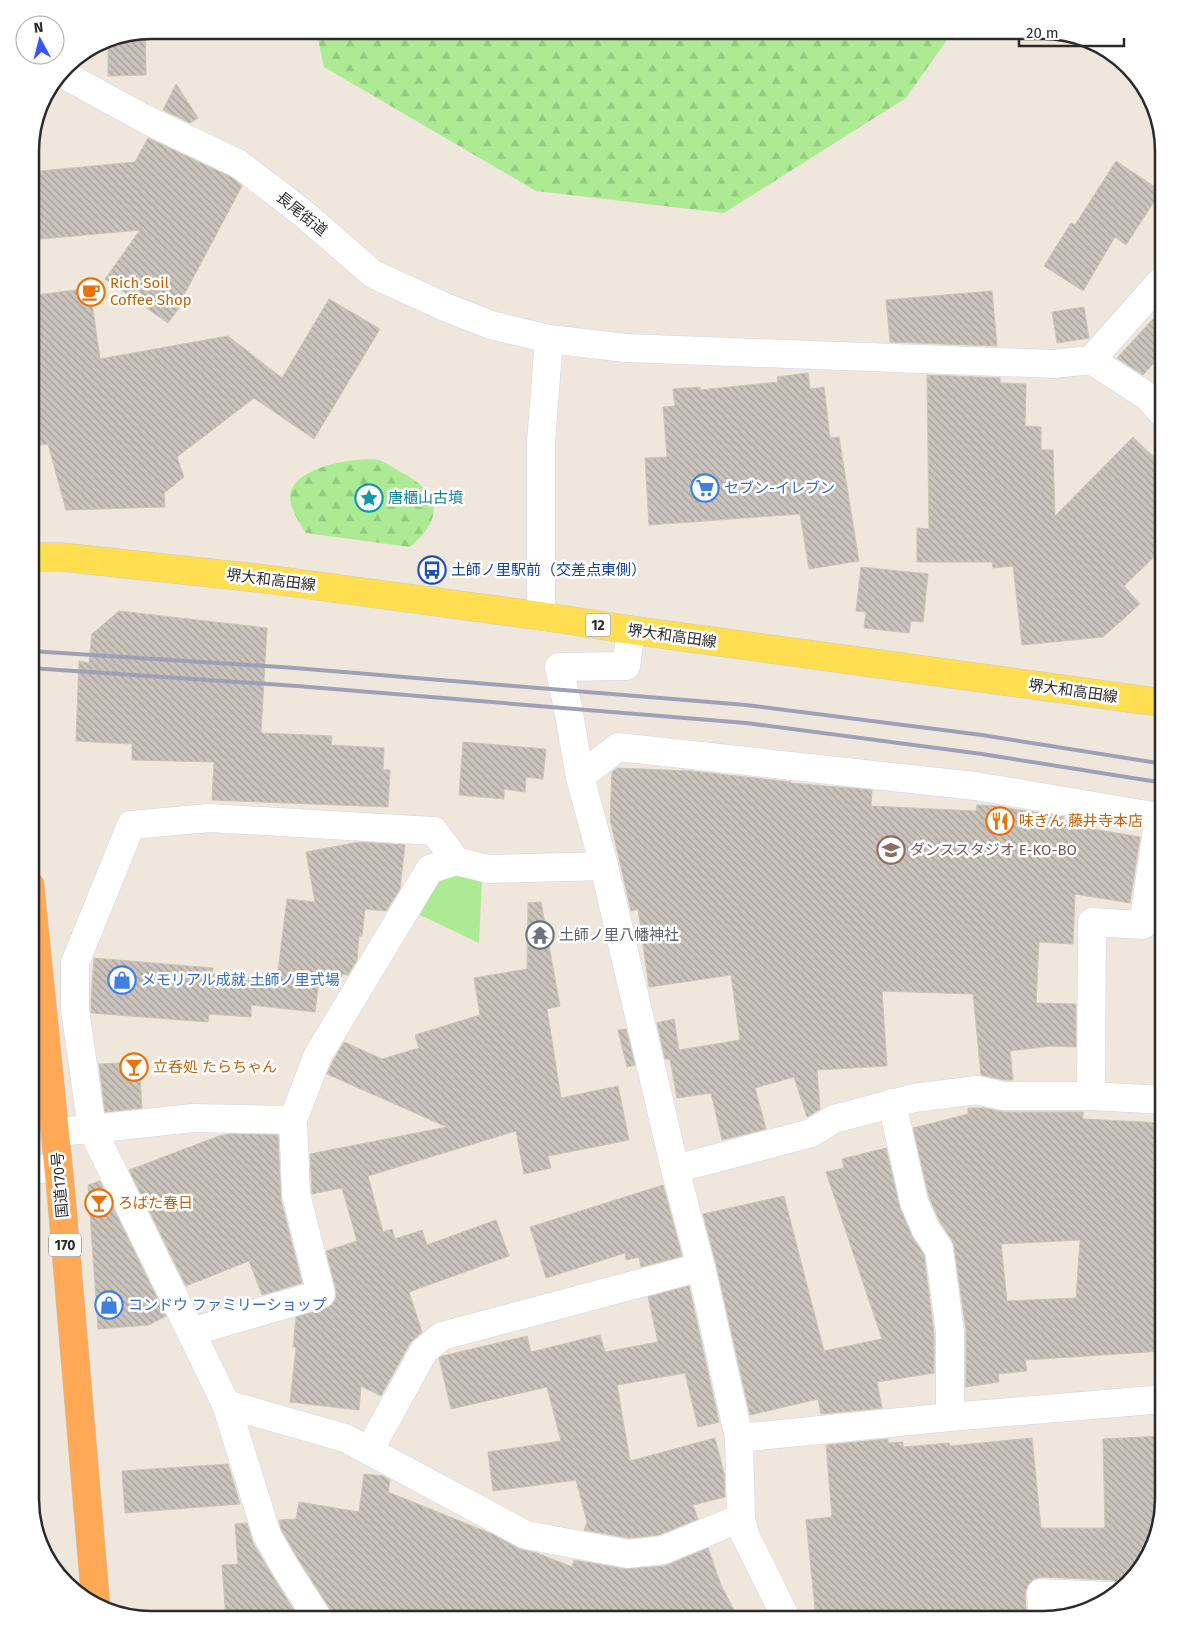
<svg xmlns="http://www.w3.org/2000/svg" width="1194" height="1650" font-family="'Fira Sans','Noto Sans JP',sans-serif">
<defs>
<pattern id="forest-firs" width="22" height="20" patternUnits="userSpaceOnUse" patternTransform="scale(1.25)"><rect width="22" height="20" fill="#aceb93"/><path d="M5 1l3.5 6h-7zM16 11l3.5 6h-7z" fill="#94ca7f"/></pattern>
<pattern id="building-back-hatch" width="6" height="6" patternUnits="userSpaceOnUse" patternTransform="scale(1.25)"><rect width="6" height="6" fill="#cac4bc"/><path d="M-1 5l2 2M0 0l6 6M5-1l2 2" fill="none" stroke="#a49f99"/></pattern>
</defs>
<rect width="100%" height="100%" fill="#efe7dc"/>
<path fill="#aceb93" d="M461 867 482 878 479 943 420 915 439 879Z"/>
<g fill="url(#forest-firs)">
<path d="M316 30H954L906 98 724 213 536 191 324 67Z"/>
<path d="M356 460C363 460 372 458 379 460 386 462 393 468 399 471 440 492 446 516 410 547L306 533C299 522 291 511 290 498 290 471 336 462 356 460Z"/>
</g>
<g fill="url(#building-back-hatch)" stroke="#cac4b5" fill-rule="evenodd">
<path d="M145 31 146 75 108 76V38Z"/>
<path d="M176 84 198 118 190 123 163 110Z"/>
<path d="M148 138 231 177 242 186 184 295 187 297 168 323 105 279 140 230 30 240V172L135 162Z"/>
<path d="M1116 161 1161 191 1126 245 1115 237 1083 291 1044 266 1071 223 1075 225Z"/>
<path d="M90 288 100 359 228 336 282 378 329 299 380 329 314 439 254 398 177 457 184 477 164 493 165 507 66 510 48 444 40 445 30 362V296Z"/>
<path d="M992 291 997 346 890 342 886 300Z"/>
<path d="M1084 307 1089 338 1057 343 1052 312Z"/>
<path d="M1164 307V352L1143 375 1117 358Z"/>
<path d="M808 373 810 389 824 387 830 438 839 437 859 561 809 569 800 514 649 525 645 458 667 457 663 407 675 406 673 389 700 387V390L778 382 777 377Z"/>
<path d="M927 375 1000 378V383L1026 384 1025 426 1041 427V450H1053L1055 516 1133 437 1164 467V547L1124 586 1140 604 1103 637 1022 645 1013 566 993 568 992 562H917V528L929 529Z"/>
<path d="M861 567 928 574 923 622 911 621 909 633 864 628 866 612 856 611Z"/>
<path d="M119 611 267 628 261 733 332 736 331 745 384 748 383 770H390L388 807 212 800 214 762 132 760V744L76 741 79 661 89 663 92 634Z"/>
<path d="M463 742 546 749 543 779 526 777 525 792 504 789V799L459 795Z"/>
<path d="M617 768 691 771 791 782V783L872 790 871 806 976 811 977 805 995 806 1064 817 1063 824 1140 837 1130 903 1075 894 1073 944 1039 942 1036 1003 1076 1004V1047L1051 1046 1010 1051 1013 1080H1005L981 1075 973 994 882 991 887 1066 817 1070 820 1109 807 1117 794 1077 755 1088 766 1129 722 1140 711 1093 677 1098 670 1059H665L657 1023 674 1019 679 1050 740 1040 731 975 649 987 638 909 631 911 610 819 612 772Z"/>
<path d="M359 842 405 845 400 889 386 911 365 909 362 936H359L357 960 348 975 342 974 341 982 319 980 315 1012 251 1005V1017L209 1014 208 1022 91 1013V1000L94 958 213 968 212 974 277 979 287 899 315 902 306 852Z"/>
<path d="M541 902 560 1006 547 1009 561 1098 618 1086 629 1140 548 1156 551 1168 524 1174 516 1131 368 1176 383 1232 392 1229 395 1239 422 1230 427 1245 496 1220 509 1256 409 1292 422 1332 410 1343 381 1396 361 1386 359 1410 290 1402 296 1347H293L296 1317 325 1309 332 1305 336 1298V1290L326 1251 357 1241 342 1188 312 1194 310 1154 447 1127 327 1074 333 1061 344 1042 382 1059 419 1048 415 1035 480 1015 474 978 527 969 528 903Z"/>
<path d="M626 1029 635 1065 627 1067 618 1030Z"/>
<path d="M139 1062 142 1108 105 1112 99 1064Z"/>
<path d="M968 1108H984L1003 1112H1083V1119L1164 1123V1351L1025 1360 1027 1371 998 1374 999 1382 966 1387V1330L954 1247 952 1240 940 1222 929 1197 913 1128 968 1114ZM1080 1240 1076 1298 1007 1301 1001 1244Z"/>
<path d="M230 1134 278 1135 281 1200 302 1283 262 1295 249 1261 186 1286 129 1170 219 1136Z"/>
<path d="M886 1148 900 1208 912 1236 924 1255 934 1333V1373L877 1382 882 1408 821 1414 818 1399 750 1415 716 1264 703 1214 784 1196 824 1351 882 1339 826 1172 844 1168 842 1159Z"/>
<path d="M100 1181 166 1316 149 1325 98 1329 88 1185Z"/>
<path d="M663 1185 682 1256 641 1267 639 1257 626 1260 625 1253 546 1278 530 1227Z"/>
<path d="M689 1286 719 1422 698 1427 685 1373 617 1385 630 1461 715 1438 724 1473 725 1497 693 1505 698 1519 659 1535 629 1538 584 1530 587 1522 576 1480 493 1491 488 1452 561 1441 547 1387 451 1409 439 1358 442 1356 527 1336 531 1352 600 1335 605 1352 658 1342 648 1297Z"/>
<path d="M1164 1436V1500L1148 1560 1122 1586 1119 1583 1112 1580 1042 1577 1034 1579 1028 1585 1025 1594 1027 1620H990L989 1609 938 1615 937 1609 917 1611V1609L816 1619 806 1520 832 1517 826 1445 888 1439V1443L903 1442V1447L949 1443 950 1446 1032 1438 1041 1528H1105L1103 1439Z"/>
<path d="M228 1464 240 1504 125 1513 122 1471Z"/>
<path d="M364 1474 383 1476 390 1480 388 1492 492 1534 519 1549 537 1553 572 1567 574 1560 625 1569 665 1566 708 1548 721 1585 739 1620H335L332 1612 298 1559 281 1529 279 1520 296 1519 299 1502 359 1512Z"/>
<path d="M247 1523 253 1543 272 1575 300 1620H226L222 1565 238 1564 235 1524Z"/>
<path d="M1058 1609 1080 1610 1058 1616Z"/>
</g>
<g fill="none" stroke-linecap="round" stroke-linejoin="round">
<g stroke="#d1d4e5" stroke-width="29">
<g id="street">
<path d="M61 73 145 119 239 164 304 214 373 274 445 307 491 325 549 339 626 348 1053 364 1091 360 1164 278"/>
<path d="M1091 360 1147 396 1164 415"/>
<path d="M541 616V442L549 339"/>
<path d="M631 630 626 666 559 667 568 708 580 777 604 866 675 1169 701 1267 739 1438 741 1518 745 1535 787 1620"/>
<path d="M580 777 618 747 975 786 1159 817 1143 925 1092 922 1091 1096"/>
<path d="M892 1103 914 1202 926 1230 939 1249 950 1332V1417"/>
<path d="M293 1120 193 1118 92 1129 75 1009V963L131 825 209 818 434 831 456 861"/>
<path d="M55 1132 92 1129 226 1404 267 1535 285 1567 319 1620"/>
<path d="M675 1169 811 1133 834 1119 914 1098 977 1090 1003 1096H1091L1164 1100"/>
<path d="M30 1170 58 1167"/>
<path d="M191 1332 321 1294 296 1194 293 1120 318 1055 430 869 456 861 488 869 604 866"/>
<path d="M226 1404 345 1438 526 1535 628 1554 663 1550 741 1518"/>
<path d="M739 1438 950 1417 1164 1399"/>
<path d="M369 1451 424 1351 442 1336 701 1267"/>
<path d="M1043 1620 1041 1593 1111 1596"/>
</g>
</g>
<g stroke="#c8c8c8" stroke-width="29">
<path id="primary" d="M30 557H61L266 579 541 616 631 630 1164 703"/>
</g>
<g stroke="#c8c8c8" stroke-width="29">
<path id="highway" d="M30 885 61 1193 96 1606"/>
</g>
<use href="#street" stroke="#fff" stroke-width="28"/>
<use href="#primary" stroke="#ffdf50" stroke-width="28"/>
<use href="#highway" stroke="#ffa856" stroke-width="28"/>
<g stroke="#9ea0b8" stroke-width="4">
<path d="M30 651 295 668 746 705 982 735 1164 764"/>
<path d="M30 668 297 686 746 723 982 754 1164 783"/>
</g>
</g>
<defs>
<g id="cafe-ring" transform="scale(1.4375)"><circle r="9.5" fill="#fff" stroke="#e8710a" stroke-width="1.5"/><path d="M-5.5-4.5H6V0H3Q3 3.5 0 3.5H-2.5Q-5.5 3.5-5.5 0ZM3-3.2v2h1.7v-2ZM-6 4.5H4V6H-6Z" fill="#e8710a"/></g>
<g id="supermarket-ring" transform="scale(1.4375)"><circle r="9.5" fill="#fff" stroke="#3f7fe0" stroke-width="1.5"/><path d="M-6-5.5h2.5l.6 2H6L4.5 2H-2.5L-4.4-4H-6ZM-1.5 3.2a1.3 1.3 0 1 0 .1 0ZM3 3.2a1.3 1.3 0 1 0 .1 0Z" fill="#3f7fe0"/></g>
<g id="sight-ring" transform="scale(1.4375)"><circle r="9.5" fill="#fff" stroke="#0f9aa8" stroke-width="1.5"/><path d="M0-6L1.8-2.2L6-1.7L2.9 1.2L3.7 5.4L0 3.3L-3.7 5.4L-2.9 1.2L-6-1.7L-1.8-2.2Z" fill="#0f9aa8"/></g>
<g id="bus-ring" transform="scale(1.4375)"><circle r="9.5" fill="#fff" stroke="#1a4fb4" stroke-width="1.5"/><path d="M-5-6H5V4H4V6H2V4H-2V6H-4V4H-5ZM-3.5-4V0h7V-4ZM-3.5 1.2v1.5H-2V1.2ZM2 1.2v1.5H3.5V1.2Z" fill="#1a4fb4"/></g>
<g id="restaurant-ring" transform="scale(1.4375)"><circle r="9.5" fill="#fff" stroke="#e8710a" stroke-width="1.5"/><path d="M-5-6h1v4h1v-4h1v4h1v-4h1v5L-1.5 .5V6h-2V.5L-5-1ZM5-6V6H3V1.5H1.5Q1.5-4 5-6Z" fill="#e8710a"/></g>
<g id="school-ring" transform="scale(1.4375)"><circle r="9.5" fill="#fff" stroke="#8d6e63" stroke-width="1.5"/><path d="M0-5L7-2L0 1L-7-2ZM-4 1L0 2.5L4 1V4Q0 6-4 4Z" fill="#8d6e63"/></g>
<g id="temple-ring" transform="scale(1.4375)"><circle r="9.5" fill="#fff" stroke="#6b7280" stroke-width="1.5"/><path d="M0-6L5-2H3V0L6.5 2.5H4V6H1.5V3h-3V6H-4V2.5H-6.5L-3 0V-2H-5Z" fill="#6b7280"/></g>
<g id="shop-ring" transform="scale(1.4375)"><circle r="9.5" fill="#fff" stroke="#3f7fe0" stroke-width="1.5"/><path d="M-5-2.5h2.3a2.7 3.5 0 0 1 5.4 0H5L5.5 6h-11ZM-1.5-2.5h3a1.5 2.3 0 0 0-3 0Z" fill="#3f7fe0"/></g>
<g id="bar-ring" transform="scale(1.4375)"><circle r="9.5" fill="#fff" stroke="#e8710a" stroke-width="1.5"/><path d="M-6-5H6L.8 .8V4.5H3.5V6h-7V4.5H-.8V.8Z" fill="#e8710a"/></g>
</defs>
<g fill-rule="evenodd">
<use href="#cafe-ring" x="91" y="292"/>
<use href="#supermarket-ring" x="705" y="488"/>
<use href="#sight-ring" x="369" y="498"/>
<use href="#bus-ring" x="432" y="570"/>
<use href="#restaurant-ring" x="1000" y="821"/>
<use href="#school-ring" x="891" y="850"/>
<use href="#temple-ring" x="540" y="935"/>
<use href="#shop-ring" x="122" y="980"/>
<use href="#bar-ring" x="134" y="1067"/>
<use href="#bar-ring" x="99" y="1203"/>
<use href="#shop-ring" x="109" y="1305"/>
</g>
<g text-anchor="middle" stroke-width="5" stroke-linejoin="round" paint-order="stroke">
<g fill="#fff" stroke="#6b6b6b" stroke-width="1">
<rect x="585.5" y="613.5" width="25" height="23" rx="4"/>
<rect x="49" y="1233.5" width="32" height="23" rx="4"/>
</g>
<g font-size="14" font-weight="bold" fill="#2b2b2b">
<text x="598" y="630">12</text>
<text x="65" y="1250">170</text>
</g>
<g font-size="15" fill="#2b2b2b" stroke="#fff">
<text transform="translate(302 214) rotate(39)" y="5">長尾街道</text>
<text transform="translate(271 580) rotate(7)" y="5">堺大和高田線</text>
<text transform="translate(672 636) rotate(8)" y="5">堺大和高田線</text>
<text transform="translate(1073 691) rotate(8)" y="5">堺大和高田線</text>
<text transform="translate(60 1185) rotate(-95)" y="5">国道170号</text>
</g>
<g font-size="15" fill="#c56008" stroke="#fff" text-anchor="start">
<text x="110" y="288">Rich Soil<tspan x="110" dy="17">Coffee Shop</tspan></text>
<text x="1019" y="826">味ぎん 藤井寺本店</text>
<text x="153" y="1072">立呑処 たらちゃん</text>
<text x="118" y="1208">ろばた春日</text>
</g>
<g font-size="15" fill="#366cbe" stroke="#fff" text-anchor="start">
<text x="724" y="493">セブン-イレブン</text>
<text x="141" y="985">メモリアル成就 土師ノ里式場</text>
<text x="128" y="1310">コンドウ ファミリーショップ</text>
</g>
<g font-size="15" fill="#0d838f" stroke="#fff" text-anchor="start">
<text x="388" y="503">唐櫃山古墳</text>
</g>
<g font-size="15" fill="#164399" stroke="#fff" text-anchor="start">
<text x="451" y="575">土師ノ里駅前（交差点東側）</text>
</g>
<g font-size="15" fill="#785e54" stroke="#fff" text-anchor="start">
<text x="910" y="855">ダンススタジオ E-KO-BO</text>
</g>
<g font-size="15" fill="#5b616d" stroke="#fff" text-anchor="start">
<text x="559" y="940">土師ノ里八幡神社</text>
</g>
</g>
<path d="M0 0H1194V1650H0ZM151 39H1043A112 112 0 0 1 1155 151V1499A112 112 0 0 1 1043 1611H151A112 112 0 0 1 39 1499V151A112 112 0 0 1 151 39Z" fill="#fff" fill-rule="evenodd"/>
<path fill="none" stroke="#2b2b2b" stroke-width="2.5" d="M151 39H1043A112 112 0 0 1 1155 151V1499A112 112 0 0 1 1043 1611H151A112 112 0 0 1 39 1499V151A112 112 0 0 1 151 39Z"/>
<g transform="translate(40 40) rotate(353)"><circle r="24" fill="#ffffff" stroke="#aaaaaa"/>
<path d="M0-4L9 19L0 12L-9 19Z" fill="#3854ff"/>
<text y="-8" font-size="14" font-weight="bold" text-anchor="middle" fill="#2b2b2b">N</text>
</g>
<path d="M1019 38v8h105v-8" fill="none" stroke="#2b2b2b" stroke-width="2.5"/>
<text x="1026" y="38" font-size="15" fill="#2b2b2b" stroke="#ffffff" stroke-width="4" paint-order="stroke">20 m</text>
</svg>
